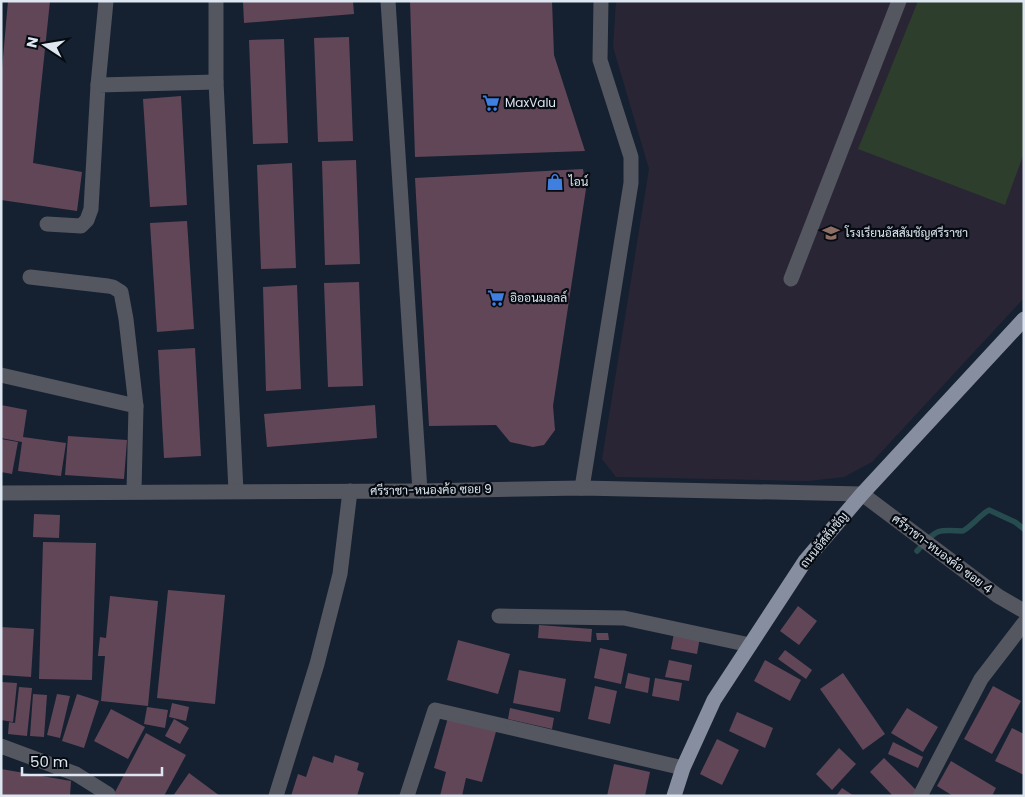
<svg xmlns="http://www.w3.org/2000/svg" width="1025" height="797" font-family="Poppins,Sarabun,sans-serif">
<rect width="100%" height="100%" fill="#152130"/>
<path fill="#292535" d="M616 1H1024V298L872 462 844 477 808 481 616 477 602 459 649 169 613 47Z"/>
<path fill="#2d3e2c" d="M918 1H1024V153L1005 205 858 149Z"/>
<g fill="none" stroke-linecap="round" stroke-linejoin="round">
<path stroke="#264c4f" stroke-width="5.5" d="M917 551C937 530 934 529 963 531 973 525 979 516 989 510L1015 522 1024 529"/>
</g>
<g fill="#614657">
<path d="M8 1H50L33 163 82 172 77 211 1 200V80Z"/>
<path d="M243 1H353L354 14 244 23Z"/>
<path d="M410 1H552L554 55 585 151 415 157Z"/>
<path d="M349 37 353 141 318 142 314 38Z"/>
<path d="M284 39 288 143 253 144 249 40Z"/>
<path d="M181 96 187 205 150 207 143 99Z"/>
<path d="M356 160 360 264 325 265 322 161Z"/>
<path d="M292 163 296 268 261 269 257 165Z"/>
<path d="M583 169 586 189 553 406 555 430 544 445 533 447 510 442 496 425 429 426 415 178Z"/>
<path d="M187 221 194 329 157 332 150 223Z"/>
<path d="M359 282 363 386 328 387 324 283Z"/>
<path d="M297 285 301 389 266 391 263 287Z"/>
<path d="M195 348 201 456 164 458 158 350Z"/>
<path d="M1 405 27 410 23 437 66 443 61 476 18 471 22 442 1 438Z"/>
<path d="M375 405 377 438 267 447 264 414Z"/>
<path d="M68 436 127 440 124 479 65 475Z"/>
<path d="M1 439 18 442 12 474 1 472Z"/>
<path d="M34 514 60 515 59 538 33 537Z"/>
<path d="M43 542 96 543 92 680 39 679Z"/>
<path d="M168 590 225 595 215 704 157 698Z"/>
<path d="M110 596 158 601 148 706 101 701 105 656H98L100 637 106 638Z"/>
<path d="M798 606 817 621 799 645 780 631Z"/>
<path d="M539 625 592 629 591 642 538 638Z"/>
<path d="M1 627 34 629 31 677 1 675Z"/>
<path d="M596 633H608L609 640H597Z"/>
<path d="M674 633 700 637 697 654 671 649Z"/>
<path d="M458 640 510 654 498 694 447 680Z"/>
<path d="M600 648 627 654 621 684 594 678Z"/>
<path d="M785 650 812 670 806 679 778 659Z"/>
<path d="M669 660 692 665 689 681 665 677Z"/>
<path d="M765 660 801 680 790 701 754 681Z"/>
<path d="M519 670 566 679 560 712 513 703Z"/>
<path d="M628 673 650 678 648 693 625 688Z"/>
<path d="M843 673 885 734 863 750 820 689Z"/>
<path d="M655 678 682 683 679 701 652 696Z"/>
<path d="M1 682 17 683 13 722 1 720Z"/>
<path d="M595 686 617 691 610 724 588 719Z"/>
<path d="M993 686 1021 701 992 754 964 739Z"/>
<path d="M19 687 32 688 27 736 8 734 9 722 15 723Z"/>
<path d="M33 694 47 695 44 737 30 736Z"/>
<path d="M57 694 70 696 60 738 47 735Z"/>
<path d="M77 694 99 701 84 748 62 741Z"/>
<path d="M172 703 189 707 186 721 169 717Z"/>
<path d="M147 707 168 710 165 728 144 724Z"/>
<path d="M510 708 554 718 552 729 508 719Z"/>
<path d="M907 708 938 727 923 752 891 733Z"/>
<path d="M111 709 145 727 128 759 94 741Z"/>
<path d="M737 712 773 728 765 748 729 731Z"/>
<path d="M449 714 497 728 482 782 466 778 462 796H440L446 772 434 768Z"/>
<path d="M174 719 189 728 180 744 165 736Z"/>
<path d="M1012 728 1024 734V775L995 761Z"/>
<path d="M146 733 186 755 164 796H118L114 794Z"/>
<path d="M717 739 739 750 722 785 700 774Z"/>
<path d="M893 742 923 757 918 768 888 754Z"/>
<path d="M839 748 856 764 832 790 816 774Z"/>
<path d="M335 755 359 763 357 770 364 773 357 796H291L298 774 306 777 313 756 333 763Z"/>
<path d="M884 758 917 791 912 796H893L870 772Z"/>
<path d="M951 761 996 788 992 796H953L937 786Z"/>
<path d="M614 764 650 772 645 796H607Z"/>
<path d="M1 769 71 781 70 796H1Z"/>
<path d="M189 773 220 796H173Z"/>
<path d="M842 788 854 796H836Z"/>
</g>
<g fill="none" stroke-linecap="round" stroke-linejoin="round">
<g stroke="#545760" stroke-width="15">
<path d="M216 1V82L236 491"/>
<path d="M388 1 420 491"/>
<path d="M98 85 106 1"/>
<path d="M47 224 81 226 87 220 91 209 98 85 216 82"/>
<path d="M30 277 108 286 113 287 121 292 126 319 136 406"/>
<path d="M791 279 899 1"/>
<path d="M1 375 136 406 134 491"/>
<path d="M582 488 631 183V157L600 60 601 1"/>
<path d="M1 493 420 491 582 488 862 494 998 596 1024 611"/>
<path d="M499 616 624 618 750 645"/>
<path d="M1 746 76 774 108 794 107 796"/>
<path d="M276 796 317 664 340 574 350 491"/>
<path d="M407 796 435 710 683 768"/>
<path d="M920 796 981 679 1024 623"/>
</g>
<path stroke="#878ea0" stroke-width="15" d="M674 796 683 768 714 700 805 561 862 494 1024 319"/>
</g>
<defs>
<g id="supermarket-bare" transform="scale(1.35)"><path d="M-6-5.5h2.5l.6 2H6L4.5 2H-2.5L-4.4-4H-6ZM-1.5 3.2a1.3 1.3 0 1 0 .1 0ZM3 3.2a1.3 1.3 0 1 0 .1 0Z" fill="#3f7fe0" stroke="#060a11" stroke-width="2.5" paint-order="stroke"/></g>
<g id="shop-bare" transform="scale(1.35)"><path d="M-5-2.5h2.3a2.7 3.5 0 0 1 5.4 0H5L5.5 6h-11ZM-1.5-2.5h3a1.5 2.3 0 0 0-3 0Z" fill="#3f7fe0" stroke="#060a11" stroke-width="2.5" paint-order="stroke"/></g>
<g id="school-bare" transform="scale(1.35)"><path d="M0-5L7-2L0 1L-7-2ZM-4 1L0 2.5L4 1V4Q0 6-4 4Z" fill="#8d6e63" stroke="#060a11" stroke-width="2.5" paint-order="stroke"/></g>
</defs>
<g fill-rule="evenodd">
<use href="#supermarket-bare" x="491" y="103"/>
<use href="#shop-bare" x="555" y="182"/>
<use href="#school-bare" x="831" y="233"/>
<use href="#supermarket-bare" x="496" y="298"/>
</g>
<g text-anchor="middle" stroke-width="4.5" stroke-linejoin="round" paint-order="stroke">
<g font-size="12" fill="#dee7f1" stroke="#060a11" text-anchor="start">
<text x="505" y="107">MaxValu</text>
<text x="569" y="186">ไอน์</text>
<text x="845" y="237">โรงเรียนอัสสัมชัญศรีราชา</text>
<text x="510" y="302">อิออนมอลล์</text>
</g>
<g font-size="12" fill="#dee7f1" stroke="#060a11">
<text transform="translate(431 490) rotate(-1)" y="4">ศรีราชา-หนองค้อ ซอย 9</text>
<text transform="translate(824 540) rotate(-51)" y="4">ถนนอัสสัมชัญ</text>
<text transform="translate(942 554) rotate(37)" y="4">ศรีราชา-หนองค้อ ซอย 4</text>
</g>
</g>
<rect width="1025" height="797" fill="none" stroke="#dee7f1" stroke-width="5"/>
<g transform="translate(45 45) rotate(282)" stroke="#060a11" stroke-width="4" paint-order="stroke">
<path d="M0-4L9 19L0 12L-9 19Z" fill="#dee7f1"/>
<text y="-8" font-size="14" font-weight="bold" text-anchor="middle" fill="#dee7f1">N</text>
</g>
<path d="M22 767v8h140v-8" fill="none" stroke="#dee7f1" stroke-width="2.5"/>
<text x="30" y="767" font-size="15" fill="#dee7f1" stroke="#060a11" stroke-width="4" paint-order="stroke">50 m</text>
</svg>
